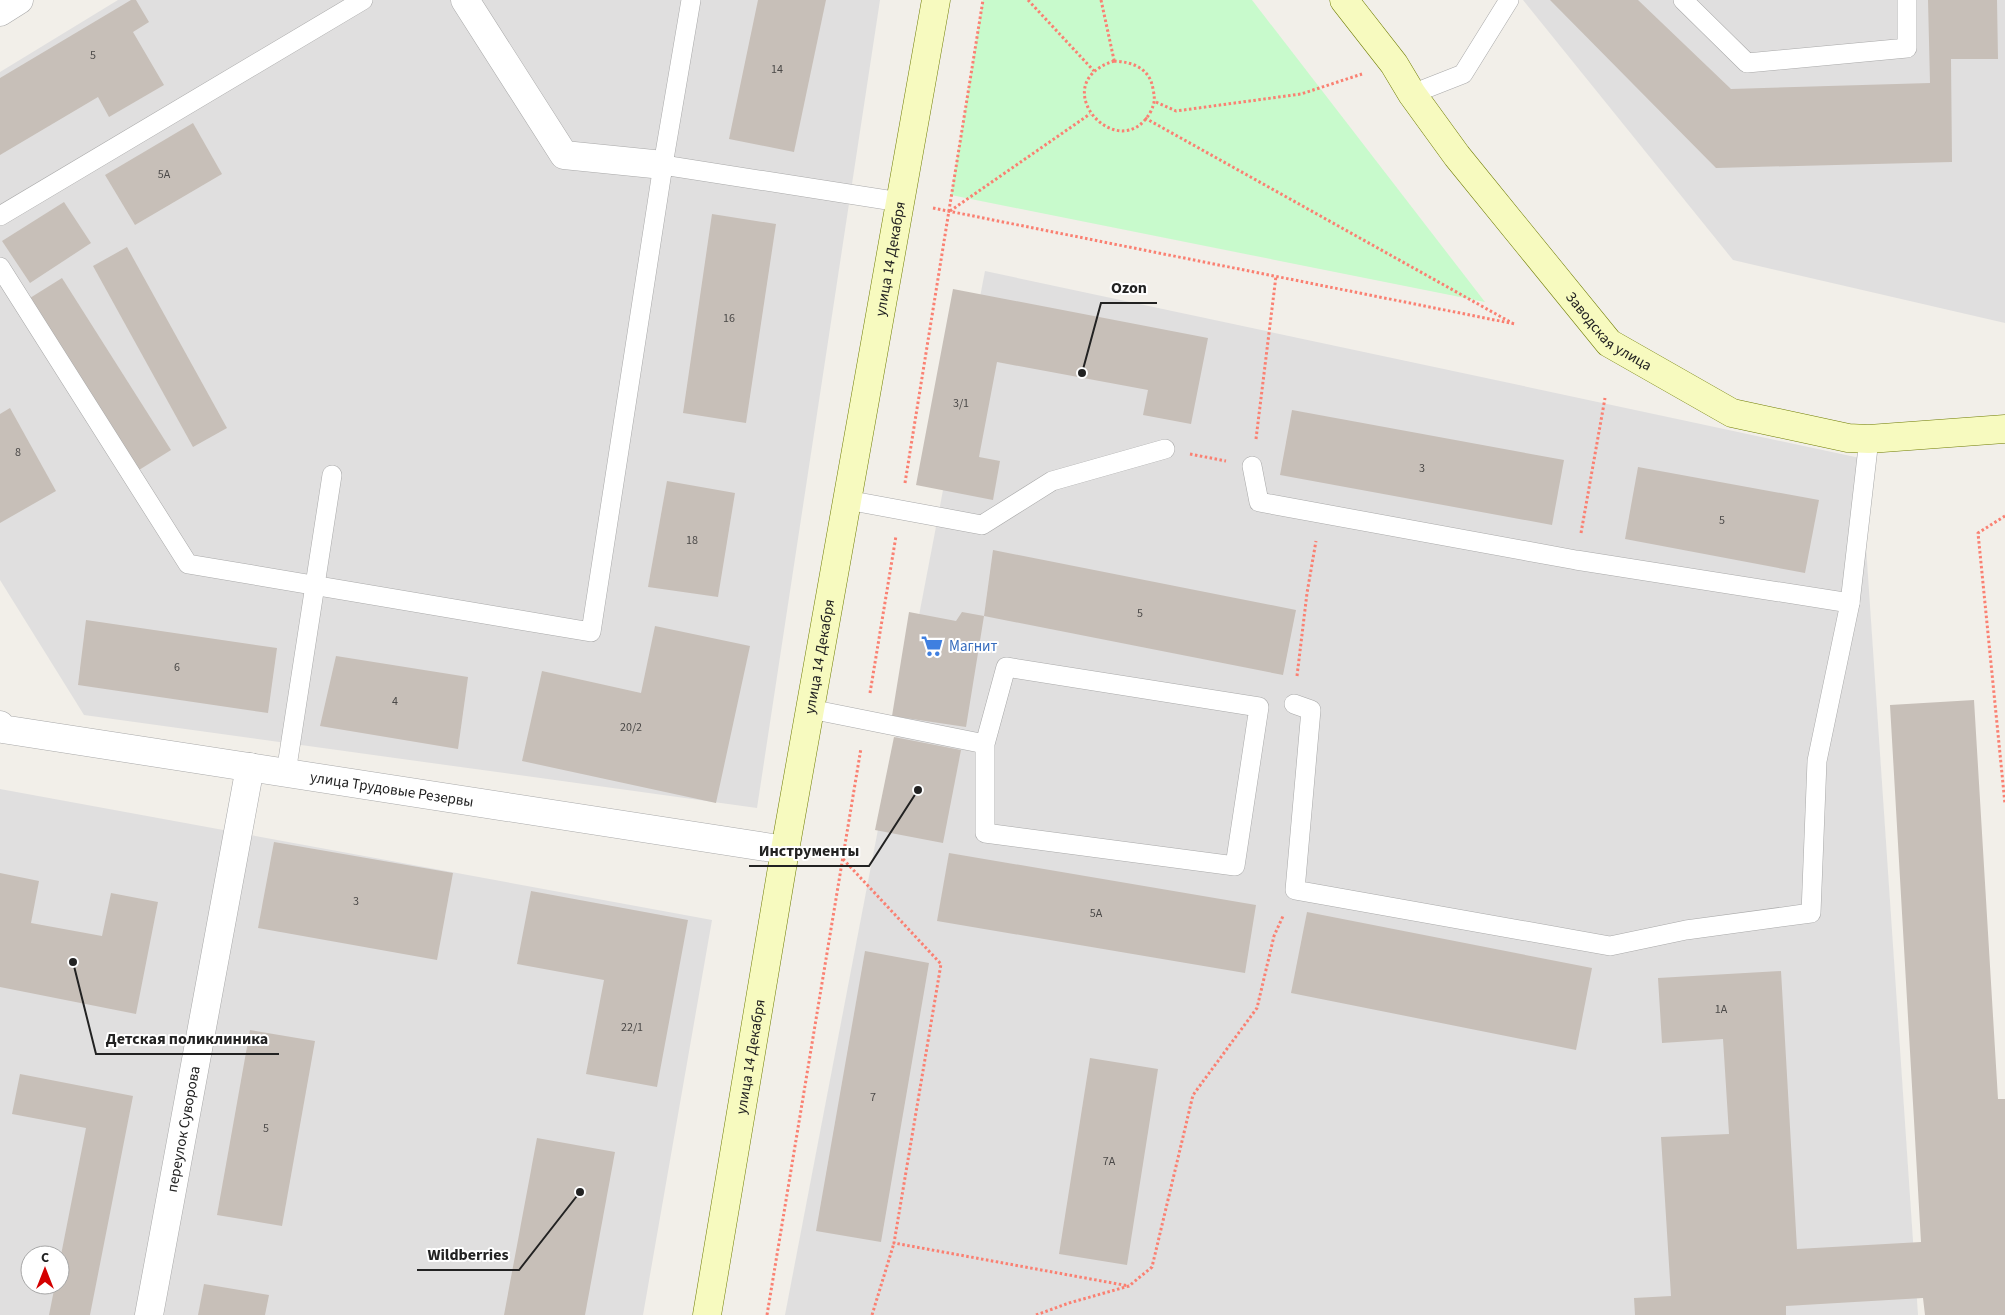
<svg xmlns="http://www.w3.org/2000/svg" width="2005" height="1315" font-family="'Source Sans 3',sans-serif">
<rect width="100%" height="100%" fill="#f2efe9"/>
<g fill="#e0dfdf" fill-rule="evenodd">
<path d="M118 0H880L757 808 84 715 0 580V72Z"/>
<path d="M1523 0H2005V323L1733 260Z"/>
<path d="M985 271 1860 458 1918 1315H785Z"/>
<path d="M0 789 712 920 643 1315H0ZM30 1255H60V1285H30Z"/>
</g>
<path fill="#c8facc" d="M983 0H1252L1485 302 951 195Z"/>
<g fill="#c7bfb8">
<path d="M131 0H136L149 22 133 32 164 85 109 117 98 97 0 155V78Z"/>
<path d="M758 0H826L794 152 729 139Z"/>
<path d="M1550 0H1638L1731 89 1930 83 1928 0H1997L1998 59H1951L1952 162 1716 168Z"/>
<path d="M193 123 222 174 135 225 105 175Z"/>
<path d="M64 202 91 243 30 283 2 241Z"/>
<path d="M712 214 776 224 746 423 683 413Z"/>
<path d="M127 247 227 428 193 447 93 266Z"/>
<path d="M62 278 171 450 139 470 30 298Z"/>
<path d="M953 289 1208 338 1191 424 1143 415 1148 390 997 362 979 457 1000 461 993 500 916 485Z"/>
<path d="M10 408 56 491 0 523V414Z"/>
<path d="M1292 410 1564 460 1552 525 1280 475Z"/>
<path d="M1638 467 1819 500 1805 573 1625 539Z"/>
<path d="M667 481 735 493 718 597 648 587Z"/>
<path d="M993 550 1296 610 1283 675 984 616Z"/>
<path d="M909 612 956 621 962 612 984 616 966 727 892 716Z"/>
<path d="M86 620 277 648 268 713 78 685Z"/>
<path d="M655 626 750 646 716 803 522 761 542 671 641 693Z"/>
<path d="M336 656 468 677 458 749 320 726Z"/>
<path d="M1974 700 1998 1099H2005V1315H1925L1923 1298 1786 1306V1315H1635L1634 1298 1671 1296 1661 1137 1729 1134 1723 1039 1662 1043 1658 978 1781 971 1797 1249 1921 1242 1890 705Z"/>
<path d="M894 737 961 750 943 843 875 830Z"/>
<path d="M274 842 453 873 437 960 258 928Z"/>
<path d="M949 853 1256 905 1245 973 937 921Z"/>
<path d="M0 873 39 881 31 923 102 936 111 893 158 902 136 1014 0 987Z"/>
<path d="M531 891 688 920 657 1087 586 1074 604 980 517 964Z"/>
<path d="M1307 912 1592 968 1576 1050 1291 993Z"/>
<path d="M865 951 929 963 881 1242 816 1231Z"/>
<path d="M250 1030 315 1041 282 1226 217 1215Z"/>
<path d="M1090 1058 1158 1069 1127 1265 1059 1254Z"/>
<path d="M20 1074 133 1096 90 1315H49L55 1285H60V1260L86 1128 12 1114Z"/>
<path d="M537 1138 615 1152 585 1315H504Z"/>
<path d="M204 1284 269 1295 265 1315H198Z"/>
</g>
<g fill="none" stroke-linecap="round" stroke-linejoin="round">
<g stroke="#a9a9a9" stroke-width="20">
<g id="lane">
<path d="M1683 0 1747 63 1907 48V0"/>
<path d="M1412 94 1463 74 1509 0"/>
<path d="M663 165 900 202"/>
<path d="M0 216 363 0"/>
<path d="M0 267 188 564 591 632 663 165 691 0"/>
<path d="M1252 466 1259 502 1576 560 1850 603 1869 439"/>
<path d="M847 500 982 525 1052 481 1165 449"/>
<path d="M1294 704 1311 710 1295 890 1610 946 1686 930 1811 913 1817 761 1850 603"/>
<path d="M810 709 985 744 1006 667 1259 707 1235 866 985 833V744"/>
<path d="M286 773 332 475"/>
</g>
</g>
<g stroke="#a9a9a9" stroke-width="29">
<g id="street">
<path d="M465 0 564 155 663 165"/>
<path d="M0 12 19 0"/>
<path id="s1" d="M0 725 2 729 785 850"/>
<path id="s2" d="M149 1315 250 767"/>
</g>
</g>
<g stroke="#707d05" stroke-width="29">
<g id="secondary">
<path id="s3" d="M1344 0 1394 64 1412 94 1457 156 1609 343 1732 413 1848 438 1869 439 2005 429"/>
<path id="s4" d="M707 1315 785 850 936 0"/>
</g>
</g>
<g stroke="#fa8072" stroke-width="3" stroke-dasharray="2.5 2.5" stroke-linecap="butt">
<path d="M1028 0 1094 71"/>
<path d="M1101 0 1114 60"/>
<path d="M1114 61C1134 62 1150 69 1153 89 1155 99 1155 102 1151 111 1120 169 1042 84 1114 61Z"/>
<path d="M1156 102 1176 111 1301 94 1362 74"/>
<path d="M1145 118 1512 323"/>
<path d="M933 208 1515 324"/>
<path d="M950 211 1090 114"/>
<path d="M1256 439 1276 276"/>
<path d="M1190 454 1226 461"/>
<path d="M905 483 983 0"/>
<path d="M2005 516 1978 533 2005 804"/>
<path d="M1581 533 1605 398"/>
<path d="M1297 676 1307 593 1316 541"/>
<path d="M870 693 896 536"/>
<path d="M843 859 941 964 894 1243 1129 1286"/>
<path d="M767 1315 861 748"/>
<path d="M872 1315 894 1243"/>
<path d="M1036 1315 1069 1303 1129 1286 1152 1267 1193 1095 1257 1008 1274 936 1283 916"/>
</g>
<use href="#lane" stroke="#fff" stroke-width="19"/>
<use href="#street" stroke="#fff" stroke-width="28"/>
<use href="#secondary" stroke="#f7fabf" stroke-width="28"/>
</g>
<defs>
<g id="supermarket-bare" transform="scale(1.725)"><path d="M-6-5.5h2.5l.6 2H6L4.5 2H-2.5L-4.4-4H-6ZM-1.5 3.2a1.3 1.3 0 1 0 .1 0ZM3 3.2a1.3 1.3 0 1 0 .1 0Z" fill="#3f7fe0" stroke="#fff" stroke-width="2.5" paint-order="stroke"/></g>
</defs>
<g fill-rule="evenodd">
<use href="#supermarket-bare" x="932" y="646"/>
</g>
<g text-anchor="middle" stroke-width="4" stroke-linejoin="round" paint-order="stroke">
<g font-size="12" fill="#4b4948">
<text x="93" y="59">5</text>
<text x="777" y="73">14</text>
<text x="164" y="178">5А</text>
<text x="729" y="322">16</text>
<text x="961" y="407">3/1</text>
<text x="18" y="456">8</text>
<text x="1422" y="472">3</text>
<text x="1722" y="524">5</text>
<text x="692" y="544">18</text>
<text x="1140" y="617">5</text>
<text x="177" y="671">6</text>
<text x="395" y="705">4</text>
<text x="631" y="731">20/2</text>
<text x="356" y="905">3</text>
<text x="1096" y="917">5А</text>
<text x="1721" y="1013">1А</text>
<text x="632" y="1031">22/1</text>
<text x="873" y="1101">7</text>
<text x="266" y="1132">5</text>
<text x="1109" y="1165">7А</text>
</g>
<g font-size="15" fill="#222" stroke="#fff">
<text dy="5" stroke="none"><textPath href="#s4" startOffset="1072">улица 14 Декабря</textPath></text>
<text dy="5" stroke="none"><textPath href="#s3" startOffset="426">Заводская улица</textPath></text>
<text dy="5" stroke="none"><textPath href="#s4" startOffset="668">улица 14 Декабря</textPath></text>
<text dy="5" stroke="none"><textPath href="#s1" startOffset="399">улица Трудовые Резервы</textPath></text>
<text dy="5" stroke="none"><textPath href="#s4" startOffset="262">улица 14 Декабря</textPath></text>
<text dy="5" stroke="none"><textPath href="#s2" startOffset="189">переулок Суворова</textPath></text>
</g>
<g font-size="15" fill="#366cbe" stroke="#fff" text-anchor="start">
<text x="949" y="651">Магнит</text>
</g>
</g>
<path fill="none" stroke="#222" stroke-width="2" d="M1082 373L1101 303H1157M918 790L869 866H749M73 962L96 1054H279M580 1192L519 1270H417"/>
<g fill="#222" stroke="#fff" stroke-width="2">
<circle cx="1082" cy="373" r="5"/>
<circle cx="918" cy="790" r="5"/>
<circle cx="73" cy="962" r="5"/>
<circle cx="580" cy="1192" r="5"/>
</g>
<g font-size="16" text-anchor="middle" font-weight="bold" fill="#222" stroke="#fff" stroke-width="4" stroke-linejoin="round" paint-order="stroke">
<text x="1129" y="293">Ozon</text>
<text x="809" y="856">Инструменты</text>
<text x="187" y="1044">Детская поликлиника</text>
<text x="468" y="1260">Wildberries</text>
</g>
<g transform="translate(45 1270)"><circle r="24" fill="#ffffff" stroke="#a7a7a7"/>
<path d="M0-4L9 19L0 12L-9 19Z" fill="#d40000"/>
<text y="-8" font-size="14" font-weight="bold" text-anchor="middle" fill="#222222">С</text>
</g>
</svg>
